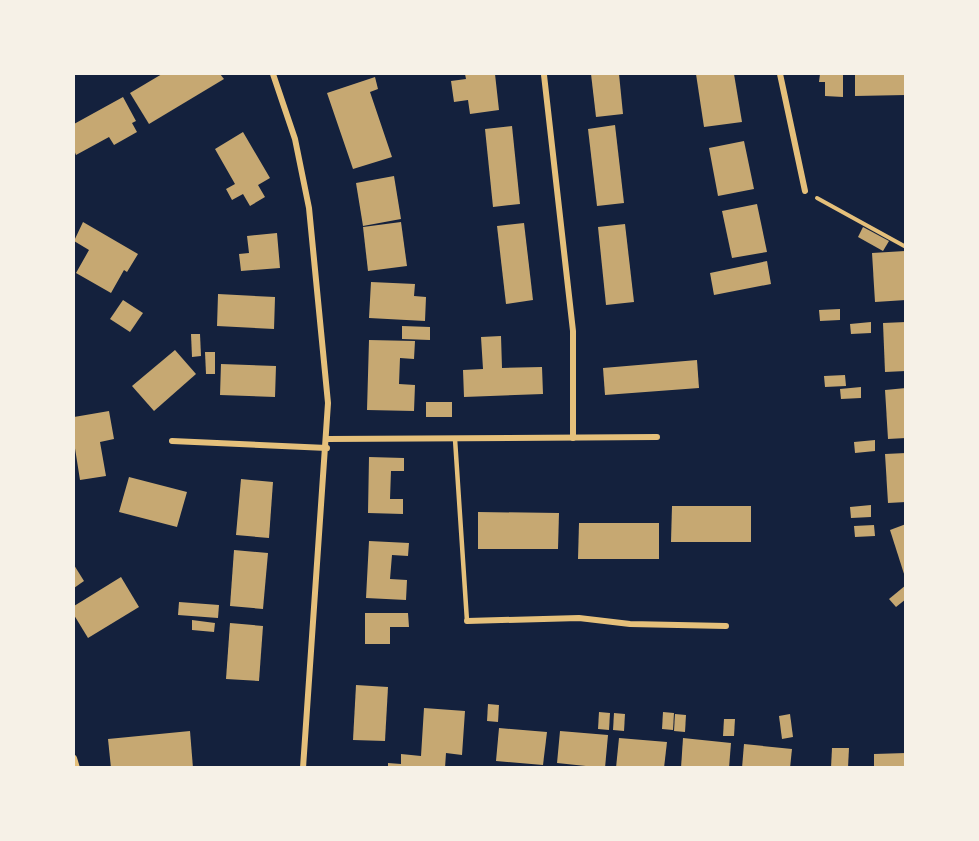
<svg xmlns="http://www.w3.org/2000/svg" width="979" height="841" font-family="'Fira Sans Condensed',sans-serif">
<rect width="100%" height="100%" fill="#14213d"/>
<g fill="#c6a872">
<path d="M162 74H220L224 79 149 124 130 93Z"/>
<path d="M465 74H495L499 110 470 114 468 100 454 102 451 81 466 79Z"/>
<path d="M591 74H619L623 114 596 117Z"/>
<path d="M696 74H734L742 122 704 127Z"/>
<path d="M820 74H843V97L825 96V82H819Z"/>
<path d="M855 74H906V95L855 96Z"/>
<path d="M375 77 378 89 370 92 392 157 353 169 327 93Z"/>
<path d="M123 97 136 121 132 123 137 132 114 145 109 137 76 155 74 150V124Z"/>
<path d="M615 125 624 203 597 206 588 129Z"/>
<path d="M512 126 520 204 493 207 485 129Z"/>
<path d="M243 132 270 178 258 185 265 197 250 206 243 194 232 200 226 189 235 184 215 149Z"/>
<path d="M744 141 754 189 718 196 709 148Z"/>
<path d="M394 176 401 219 363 226 356 183Z"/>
<path d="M757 204 767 252 732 258 722 211Z"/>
<path d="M83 222 138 254 127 272 124 270 111 293 76 273 89 250 74 241Z"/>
<path d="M401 222 407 266 368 271 363 227Z"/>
<path d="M524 223 533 300 506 304 497 226Z"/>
<path d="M625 224 634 302 606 305 598 227Z"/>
<path d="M863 227 889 241 883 251 858 237Z"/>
<path d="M277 233 280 268 241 271 239 254 249 253 247 236Z"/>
<path d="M905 251 906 300 875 302 872 253Z"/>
<path d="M767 261 771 284 714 295 710 273Z"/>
<path d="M371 282 415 284 414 296 426 297 425 321 369 318Z"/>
<path d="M218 294 275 297 274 329 217 326Z"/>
<path d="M123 300 143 313 130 332 110 319Z"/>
<path d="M840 309V320L820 321 819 310Z"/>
<path d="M871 322V333L851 334 850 324Z"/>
<path d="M906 322V371L885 372 883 323Z"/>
<path d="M402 326 430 327V340L402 339Z"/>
<path d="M191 334H200L201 356 192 357Z"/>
<path d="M501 336 502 368 542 367 543 394 464 397 463 370 483 369 481 337Z"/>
<path d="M369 340 415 341 414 359 400 358 399 384 415 385 414 411 367 410Z"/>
<path d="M175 350 196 374 154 411 132 386Z"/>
<path d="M205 352H215V374H206Z"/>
<path d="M697 360 699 388 605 395 603 368Z"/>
<path d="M221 364 276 366 275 397 220 395Z"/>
<path d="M845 375 846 386 825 387 824 376Z"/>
<path d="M861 387V398L841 399 840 389Z"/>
<path d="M906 388V438L888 439 885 390Z"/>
<rect x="426" y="402" width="26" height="15"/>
<path d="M109 411 114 439 100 442 106 476 80 480 74 442V417Z"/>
<path d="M875 440V451L855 453 854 442Z"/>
<path d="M906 453V502L888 503 885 454Z"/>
<path d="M369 457 404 458V471H391L390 499H403V514L368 513Z"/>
<path d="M129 477 187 492 177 527 119 512Z"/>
<path d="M241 479 273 482 269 538 236 535Z"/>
<path d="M871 505V517L851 518 850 507Z"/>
<path d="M672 506H751V542H671Z"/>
<path d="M478 512 559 513 558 549H478Z"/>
<path d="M579 523H659V559H578Z"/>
<path d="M906 524V577H905L890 530Z"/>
<path d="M874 525 875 536 855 537 854 526Z"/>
<path d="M369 541 409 543 408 556 392 555 390 579 407 580 406 600 366 598Z"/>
<path d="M234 550 268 553 263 609 230 606Z"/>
<path d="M74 565 84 581 74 588Z"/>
<path d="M121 577 139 607 88 638 74 615V606Z"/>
<path d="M906 585V599L896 607 889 599Z"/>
<path d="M179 602 219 605 218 618 178 615Z"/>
<path d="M365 613H408L409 627H390V644H365Z"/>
<path d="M192 620 215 623 214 632 192 630Z"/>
<path d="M230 623 263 626 259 681 226 679Z"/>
<path d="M356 685 388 687 385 741 353 740Z"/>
<path d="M488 704 499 705 498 722 487 721Z"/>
<path d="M424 708 465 711 462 755 446 753 445 768H388V763L401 764V754L421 756Z"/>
<path d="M599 712 610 713 609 730 598 729Z"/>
<path d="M663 712 674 713 673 730 662 729Z"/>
<path d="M614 713 625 714 624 731 613 730Z"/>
<path d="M675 714 686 715 685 732 674 731Z"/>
<path d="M790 714 793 737 782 739 779 716Z"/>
<path d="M724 719H735L734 736H723Z"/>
<path d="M499 728 547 732 543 765 496 761Z"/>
<path d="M190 731 193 768H111L108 739Z"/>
<path d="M560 731 608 735 605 768 557 763Z"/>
<path d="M619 738 667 742 664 768H616Z"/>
<path d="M683 738 731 743 729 768H681Z"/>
<path d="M744 744 792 749 790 768H742Z"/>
<path d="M832 748H849L848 768H831Z"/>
<path d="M906 753V768H874V754Z"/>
</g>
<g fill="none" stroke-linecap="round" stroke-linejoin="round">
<path stroke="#e5c07b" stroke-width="4" d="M817 198 906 247"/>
<path stroke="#e5c07b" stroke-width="4.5" d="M455 439 467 621"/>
<g stroke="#e5c07b" stroke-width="6">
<path d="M273 74 295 139 309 208 328 403 303 768"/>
<path d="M780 74 805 191"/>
<path d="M544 75 573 331V438"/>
<path d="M327 439 657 437"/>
<path d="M172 441 327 448"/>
<path d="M467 621 579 618 630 624 726 626"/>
<path d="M74 758 77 768"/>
</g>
</g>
<rect width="979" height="841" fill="none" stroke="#f6f1e7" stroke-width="150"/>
</svg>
